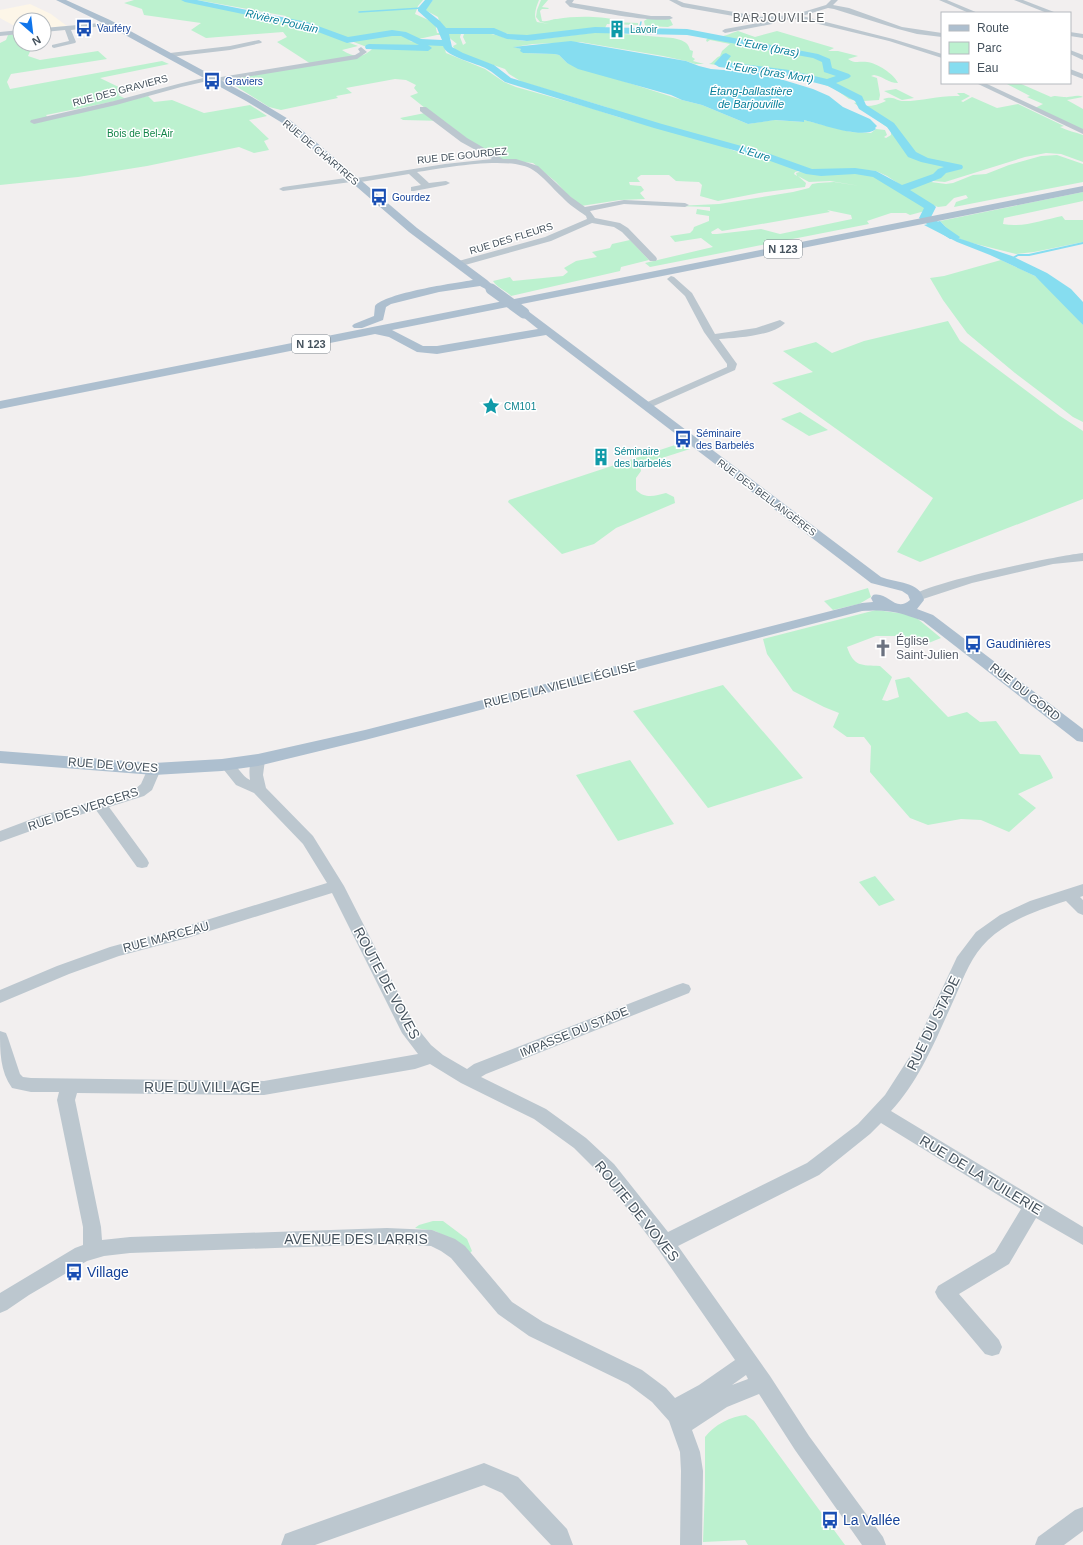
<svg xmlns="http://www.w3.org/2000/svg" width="1083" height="1545" font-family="Helvetica,sans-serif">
<rect width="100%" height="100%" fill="#f2efef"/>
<path fill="#fdf6e8" d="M30 4 51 14 67 26 44 28V20H20V29L0 18V10Z"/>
<g fill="#bcf1cf" fill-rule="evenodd">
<path d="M134 0H186L304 26 358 46 342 50C353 57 362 59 372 49L304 23 284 19 286 16 197 0H423L418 6 415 14 435 23 437 33 493 31 506 36 526 38 572 34C554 36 535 40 516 39 498 37 480 28 461 34L460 37 463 45 466 43 463 37 464 34 470 33 494 34 506 38 524 41 599 32 673 38C681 40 688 41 690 50L693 51 692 57 695 59 693 61 704 64H695L686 61 663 56 580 42 533 44 514 47 521 49 523 53 554 54 559 55 567 63 682 100 702 105 748 124 774 120 804 122V120L851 132 871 133 876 129 885 130 887 135 884 137 886 138 891 135V130L854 103C858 102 861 105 866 106 873 106 880 104 886 101L883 99C895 95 895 101 904 101 923 101 941 95 960 96L957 93H964L970 96 961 101 963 102 972 97 997 108 1018 104 1064 126 1060 127C1068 131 1075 132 1083 135V162L1061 154 1046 153 1025 157 945 182 933 181 931 182 946 184 953 183 973 175 986 174 1009 165 1041 156 1057 155 1083 164V182L954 207 956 202 968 198 966 195 954 198 946 206 938 207 928 203 887 176 876 171 844 169 821 172 812 171 779 159 747 150 706 137 646 122 606 107 522 82 509 74 505 69 461 54 455 50 453 46 457 44C454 41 450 39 447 35H437L409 41 421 43 442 40 446 53 485 69 504 82 516 87 594 109 618 117 717 144 735 151 770 158 802 170 795 172 794 174 797 176 796 173 799 172 827 174 849 171 873 174 928 207 925 211 910 215 906 213H891L867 221 869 224 650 267 645 263 713 247 701 238 675 242 670 236 690 233 693 230 694 227 709 221V216L696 214 697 209 710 211V207L676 206 719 204 793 192 809 188 812 184 818 183 834 182 860 186 830 181 809 182 798 176 806 183 805 187 759 193 718 201 700 196 702 185 699 182 676 181 669 175H641L637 178 640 182H629L630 185 641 186 644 190 640 193 645 199 620 200 581 206 566 193 556 182 533 163 502 160 477 147 444 121 403 120 400 118 430 112 410 96 418 93 414 88 416 85 406 80 395 79 346 88 352 93 336 96 338 98 281 110 269 107 226 80 311 64 277 42 287 37 283 32 206 38 191 30 201 23 144 15 142 9 124 3ZM827 210 851 215 852 219 780 234 761 229 717 234H712L711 232 718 228 722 231 830 212Z"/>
<path d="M433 0H539C536 8 533 15 537 22L549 24 540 22 536 17 537 10 541 0H548L542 7 549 8 548 9H542L540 11 542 21C549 22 551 19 557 19 574 16 600 16 616 20L612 22 638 23V25L607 24 605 28 609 29 581 30 528 37 515 36 494 30 445 31 440 24 438 17 425 10Z"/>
<path d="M647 19H670L673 25 668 27 645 26 644 21Z"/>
<path d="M738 31 755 37 777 31 834 48 828 51H838L858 56 848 59C855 64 859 61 867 62 877 63 894 74 898 83 888 83 883 76 874 75L871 76 877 78 880 95 879 100 864 101 859 98 858 101 849 99 835 89 808 78 774 72 709 64C714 62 715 58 720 56L722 51 730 44 710 40 707 42 706 40 709 37C720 39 728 34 738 31Z"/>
<path d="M20 34V44L33 45 28 56 40 60 98 51 107 59 11 74 7 82 10 89 162 61 169 64 100 78 127 91 118 95 126 99 46 115 49 119 148 96 154 102 172 100 204 113 250 105 267 116 249 120 269 139 264 141 269 150 254 153 239 147 147 166 78 177 0 185V43L6 40 8 35Z"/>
<path d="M1005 83H1019L1051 97C1056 95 1058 97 1064 97 1071 98 1076 94 1083 97L1067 100 1083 109V130L1035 108 1043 104 1027 97 1030 96Z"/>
<path d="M896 89 914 98 902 100 884 91Z"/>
<path d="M1083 192V201L1004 218 1003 224C1022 228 1043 220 1062 216L1065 220H1083V242L1034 252 1016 254 968 242 955 237 940 221Z"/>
<path d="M630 240 649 260 621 267 620 271 511 296C506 290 498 289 493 281L510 277 513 281 563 276 568 272 564 268 576 261 597 257 592 252 610 248 612 244Z"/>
<path d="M1001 260 1035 276 1058 296 1083 325V422L1073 417 1015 373 967 333 943 300 930 278 944 276Z"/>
<path d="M948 321 960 341 1060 416 1083 431V499L920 562 897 552 933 498 772 383 813 372 783 351 816 342 832 353 864 341Z"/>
<path d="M800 412 828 430 809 436 781 419Z"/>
<path d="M681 443H684L690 447V449L640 465 641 471 636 478V490C645 499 655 496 666 493L674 497 675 503 616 528 594 544 562 554 508 502 509 500Z"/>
<path d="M868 588 871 597 859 604 833 610 824 601Z"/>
<path d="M876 610 913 615 941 638 921 646 904 636H876L847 647C854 667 861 665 880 666L892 677 882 700 887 701 899 697 895 680 909 677 948 717 967 712 980 722 996 721 1020 754 1040 755 1051 773 1053 778 1018 794 1036 808 1009 832 981 820 961 819 928 825 910 818 870 772 871 746 864 737H847L833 727 839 713 824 707 793 691 767 654 763 639Z"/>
<path d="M723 685 803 778 708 808 633 711Z"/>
<path d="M630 760 674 824 618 841 576 775Z"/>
<path d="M875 876 895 900 879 906 859 882Z"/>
<path d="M433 1221H443L467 1239 472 1251 470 1253 453 1240 435 1231 415 1228 419 1225Z"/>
<path d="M746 1415 754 1421 845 1545H748L745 1540 703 1542 705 1488V1437C714 1425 731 1416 746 1415Z"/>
</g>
<g fill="#86ddf0">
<path d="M571 41 686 61 699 66 711 69 760 73 813 89 829 96 843 107 870 119 877 126 875 128 876 129C863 140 821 124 804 120V122L775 120 748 124 702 105 682 100 671 95 578 69 567 63 559 55 554 54 523 53 520 51 521 49 513 47Z"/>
<path d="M940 221 955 237 1012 256 1047 273 1071 289 1083 302V325L1035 276 990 255 957 242 924 225Z"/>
</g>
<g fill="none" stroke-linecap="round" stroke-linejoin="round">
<g stroke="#86ddf0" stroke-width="1.5">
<path d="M359 12 422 8"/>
<path d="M639 31 641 22"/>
</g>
<path stroke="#86ddf0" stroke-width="2" d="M1011 259 1018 255H1029L1083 243"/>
<g fill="#86ddf0" fill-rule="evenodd">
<path d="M181 0H197L307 22 348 37 392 30 406 32 421 39 442 40 437 28 418 11V8L425 0H433L426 10 440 21 446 28H494L508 34 527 35 595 27 687 29 818 54 830 59 832 68 849 74 851 76 849 78 836 83 862 96 866 105 894 123 916 152 928 158 962 165 963 167 962 169 946 173 941 178 910 190 934 205 936 207 931 217 960 237 958 239H950L921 220 919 218 924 208 873 177 855 174 821 176 806 174 762 158 654 128 505 82C499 78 493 72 487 69 477 63 446 57 443 46L419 45 401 36H392L347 43 305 27 185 2ZM595 33 687 35 813 58 822 62 824 72 836 76 827 79 789 70 726 62 731 56 726 53 723 54 714 64 719 67 789 76 828 86 855 101 859 109 887 127 908 157 921 162 944 167 938 169 933 174 902 185 876 171 855 168 812 169 770 154 662 124 511 78 494 65 463 53 452 47 449 34H493L507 39 527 41Z"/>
<path d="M369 44 428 45 432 48 428 51 366 49 365 47 366 45Z"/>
</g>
<g fill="#bcc7cf" fill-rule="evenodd">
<path d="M567 0H574L572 3 651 16H670L673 18C663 25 587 10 570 7L565 2Z"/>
<path d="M669 0H677L684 3 762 17 793 15 826 5 831 0H838L833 5 849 8 902 27 942 33V37L917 34 898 29 834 9 828 8 802 16 893 39 942 54V58L889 41 798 19 762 21 682 7Z"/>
<path d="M939 0H947L978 13H969Z"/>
<path d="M1014 0H1023L1054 12 1047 13Z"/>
<path d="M770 21 773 23 772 24 725 33 722 31 725 29Z"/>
<path d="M100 23 102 24V26L71 30 76 42 75 43 54 48 52 47V45L69 41 65 30 44 32V28Z"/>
<path d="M20 30V34L0 36V32Z"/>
<path d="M1070 32 1083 34V38L1070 36Z"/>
<path d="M259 40 262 42 261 43 230 50 170 57 167 55 170 53 230 46Z"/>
<path d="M361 47 367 52 357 59 215 82 212 80 181 87 116 105 34 124 30 122 31 120 114 101 178 84 212 76 215 78 355 55 360 52 358 49Z"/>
<path d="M1070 50 1083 55V60L1070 54Z"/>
<path d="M1070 69 1083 74V79L1070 74Z"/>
<path d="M976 83H985L1083 129V134Z"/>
<path d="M420 107H426L467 138 503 159H516L538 166 571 197 585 207 624 200 685 203 689 205 685 207 624 204 590 211 595 218 620 223 628 228 656 257 657 259 656 261H650L622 232 614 227 592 223 551 241 458 267 454 264 455 262 545 237 587 219 586 216C578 210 569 205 562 197 552 188 544 177 533 170 510 155 444 168 417 172L429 183 446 181 450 183 446 185 414 191H411V187L421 185 409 174 355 183 351 182 283 191 279 189 283 187 353 177 357 178 445 164 492 159 461 142 420 111Z"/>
<path d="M671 276 674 277 692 293 715 334 756 328 780 320 785 323C773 336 736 338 719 339L737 364 735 370 647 409 643 408 642 406 643 404 727 367V364L704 332 685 296 667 279Z"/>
<path d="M1083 553V561L1053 564 972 583 917 601 913 600 911 597C920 584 1061 555 1083 553Z"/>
<path d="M258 755 263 757 265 760 263 775 266 788 313 836 344 886 414 1024 431 1045 443 1055 467 1069 474 1064 677 985 683 983 689 985 691 989 689 993 486 1074 481 1077 546 1109 586 1138 614 1164 668 1232 807 1163 858 1124 885 1095 912 1053 957 957 976 932 1000 915 1030 901 1083 884V896L1080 897 1083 900V915L1078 913 1066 901C1038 910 1009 920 988 940 972 955 964 976 956 995 938 1034 921 1079 891 1111L1083 1227V1245L1036 1218 1009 1264 959 1294 999 1340 1002 1347 999 1354 992 1356 985 1354 938 1298 935 1292 938 1286 995 1252 1021 1209 881 1123 870 1134 819 1175 678 1246 770 1376 809 1436 883 1537 886 1545H862L795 1450 759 1394 727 1407 692 1430 700 1452 703 1471 702 1545H680L681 1471 680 1452 669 1421 652 1402 628 1384 529 1336 498 1314 451 1258 441 1251 431 1246 387 1244 130 1253 104 1256 87 1261 29 1295 7 1310 0 1313V1293L75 1248 83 1245V1227L57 1100 59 1092H31L12 1088C0 1071 0 1052 0 1031L6 1033 8 1038 20 1074 23 1077 31 1078 264 1081 418 1054 402 1033 332 893 187 938 119 956 69 974 0 1003V990L57 966 110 947 187 926 327 883 303 844 254 793 236 785 220 765 222 762C236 758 239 775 250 780 249 773 249 763 253 757ZM430 1064 461 1083 534 1119 574 1148 602 1176 658 1249 735 1360 699 1385 675 1398 666 1388 642 1370 543 1322 512 1302 465 1246 455 1239 432 1230 387 1228 130 1237 102 1240 101 1227 75 1100 77 1093 264 1095 415 1069ZM746 1375 748 1379 732 1385Z"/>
<path d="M154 764 159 766 161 769 152 790 144 796 109 807 147 859 149 863 147 867 142 868 137 867 96 810 50 824 0 842V831L40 816 134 790 141 784 149 766Z"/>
<path d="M484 1463 518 1477 567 1529 573 1545H551L502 1493 484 1485 315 1545H281L285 1534 293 1531Z"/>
<path d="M1083 1507V1531L1064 1545H1035L1038 1537 1075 1510Z"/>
</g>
<g fill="#adbfcf" fill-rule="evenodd">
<path d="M56 0H66L110 20 252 97 290 120 417 228 487 280 497 289 491 292 480 286 439 292 391 304 386 307 383 320 362 328H354L352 326 354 324 374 316 375 306C385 293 455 283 473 280L409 232 284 124 246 101 105 24Z"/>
<path d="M1083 186V192L392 330 423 346H437L538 329 518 313 520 311H528L881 577C896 583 920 581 924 600L917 609 933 615 1083 729V742L1077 741 923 621C899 612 888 609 862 611L365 740 258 766 222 771 154 775 0 763V751L154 763 222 759 258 754 365 730 862 603 873 602 871 598 873 595C888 591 895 613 910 600L908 595 902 591 871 583 546 335 437 354 417 352 389 337 375 334 0 409V401Z"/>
</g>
<path stroke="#adbfcf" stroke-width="11" d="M491 289 524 313"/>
</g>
<defs>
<g id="bus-bare" transform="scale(1.38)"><path d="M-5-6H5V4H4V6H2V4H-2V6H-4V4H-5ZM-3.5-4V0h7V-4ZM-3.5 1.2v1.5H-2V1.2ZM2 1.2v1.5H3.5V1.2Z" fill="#1a4fb4" stroke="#fff" stroke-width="2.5" paint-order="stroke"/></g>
<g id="building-bare" transform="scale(1.38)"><path d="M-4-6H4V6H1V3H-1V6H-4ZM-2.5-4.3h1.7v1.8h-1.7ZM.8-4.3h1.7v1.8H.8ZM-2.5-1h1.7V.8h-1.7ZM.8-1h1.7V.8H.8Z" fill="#0f9aa8" stroke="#fff" stroke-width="2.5" paint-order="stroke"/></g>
<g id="sight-bare" transform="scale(1.38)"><path d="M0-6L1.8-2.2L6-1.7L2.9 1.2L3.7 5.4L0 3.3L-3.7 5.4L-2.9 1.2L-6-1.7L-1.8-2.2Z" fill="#0f9aa8" stroke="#fff" stroke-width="2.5" paint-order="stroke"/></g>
<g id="church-bare" transform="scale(1.38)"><path d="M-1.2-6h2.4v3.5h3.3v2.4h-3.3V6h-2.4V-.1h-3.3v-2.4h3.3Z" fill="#6b7280" stroke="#fff" stroke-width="2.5" paint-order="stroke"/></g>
</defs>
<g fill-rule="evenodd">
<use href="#bus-bare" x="84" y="28"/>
<use href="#building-bare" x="617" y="29"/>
<use href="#bus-bare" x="212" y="81"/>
<use href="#bus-bare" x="379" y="197"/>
<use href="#sight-bare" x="491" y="406"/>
<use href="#bus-bare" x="683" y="439"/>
<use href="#building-bare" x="601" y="457"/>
<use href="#bus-bare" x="973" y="644"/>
<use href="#church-bare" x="883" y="648"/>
<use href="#bus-bare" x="74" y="1272"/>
<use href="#bus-bare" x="830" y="1520"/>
</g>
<g text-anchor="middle" stroke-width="3" stroke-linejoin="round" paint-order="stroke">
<g font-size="10" fill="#164399" stroke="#fff" text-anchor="start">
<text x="97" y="32">Vauféry</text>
<text x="225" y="85">Graviers</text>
<text x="392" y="201">Gourdez</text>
<text x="696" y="437">Séminaire<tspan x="696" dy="12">des Barbelés</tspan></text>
</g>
<g font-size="10" fill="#0d838f" stroke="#fff" text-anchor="start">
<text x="630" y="33">Lavoir</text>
<text x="504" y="410">CM101</text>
<text x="614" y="455">Séminaire<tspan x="614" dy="12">des barbelés</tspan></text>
</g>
<g font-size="10" fill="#46535e" stroke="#fff">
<text transform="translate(120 90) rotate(-15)" y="4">RUE DES GRAVIERS</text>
<text transform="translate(321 152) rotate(40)" y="4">RUE DE CHARTRES</text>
<text transform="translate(462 155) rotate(-6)" y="4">RUE DE GOURDEZ</text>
<text transform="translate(511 238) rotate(-17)" y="4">RUE DES FLEURS</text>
<text transform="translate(767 497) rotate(37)" y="4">RUE DES BELLANGÈRES</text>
</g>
<g font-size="10" fill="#128448" stroke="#fff">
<text x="140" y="137">Bois de Bel-Air</text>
</g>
<g font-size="11" font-style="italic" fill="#077f9a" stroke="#fff">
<text transform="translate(282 21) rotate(13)" y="4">Rivière Poulain</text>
<text transform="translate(768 47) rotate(11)" y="4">L'Eure (bras)</text>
<text transform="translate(770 72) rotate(9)" y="4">L'Eure (bras Mort)</text>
<text x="751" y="95">Étang-ballastière<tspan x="751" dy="13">de Barjouville</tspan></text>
<text transform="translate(755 153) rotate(17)" y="4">L'Eure</text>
</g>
<g fill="#fff" stroke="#7e878e" stroke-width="1">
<rect x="764" y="240" width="38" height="18" rx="3"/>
<rect x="292" y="335" width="38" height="18" rx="3"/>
</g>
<g font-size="11" font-weight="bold" fill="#46535e">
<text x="783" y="253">N 123</text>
<text x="311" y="348">N 123</text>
</g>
<g font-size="12" letter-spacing="1" fill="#5b6065" stroke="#fff">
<text x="779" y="22">BARJOUVILLE</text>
</g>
<g font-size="12" fill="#5b616d" stroke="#fff" text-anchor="start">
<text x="896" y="645">Église<tspan x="896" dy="14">Saint-Julien</tspan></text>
</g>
<g font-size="12" fill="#164399" stroke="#fff" text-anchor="start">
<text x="986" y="648">Gaudinières</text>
</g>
<g font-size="12" fill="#46535e" stroke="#fff">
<text transform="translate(560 685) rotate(-14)" y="4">RUE DE LA VIEILLE ÉGLISE</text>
<text transform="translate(1025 692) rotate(38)" y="4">RUE DU GORD</text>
<text transform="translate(113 765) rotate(4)" y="4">RUE DE VOVES</text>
<text transform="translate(83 809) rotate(-18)" y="4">RUE DES VERGERS</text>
<text transform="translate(166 937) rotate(-15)" y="4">RUE MARCEAU</text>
<text transform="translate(574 1032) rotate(-22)" y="4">IMPASSE DU STADE</text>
</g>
<g font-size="14" fill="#46535e" stroke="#fff">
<text transform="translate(387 983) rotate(62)" y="5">ROUTE DE VOVES</text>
<text transform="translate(933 1023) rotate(-64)" y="5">RUE DU STADE</text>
<text x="202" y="1092">RUE DU VILLAGE</text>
<text transform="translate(981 1175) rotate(31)" y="5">RUE DE LA TUILERIE</text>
<text transform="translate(637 1211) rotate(51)" y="5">ROUTE DE VOVES</text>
<text x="356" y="1244">AVENUE DES LARRIS</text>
</g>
<g font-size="14" fill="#164399" stroke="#fff" text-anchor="start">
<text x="87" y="1277">Village</text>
<text x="843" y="1525">La Vallée</text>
</g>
</g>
<rect x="941" y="12" width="130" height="72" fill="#ffffff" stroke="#b5babf"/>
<rect x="949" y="25" width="20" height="6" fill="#adbfcf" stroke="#b5babf"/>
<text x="977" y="32" font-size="12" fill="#46535e">Route</text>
<rect x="949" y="42" width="20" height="12" fill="#bcf1cf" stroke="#b5babf"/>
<text x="977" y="52" font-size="12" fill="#46535e">Parc</text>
<rect x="949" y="62" width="20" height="12" fill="#86ddf0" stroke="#b5babf"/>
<text x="977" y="72" font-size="12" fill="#46535e">Eau</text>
<g transform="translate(32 32) rotate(152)"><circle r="19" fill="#ffffff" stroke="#b5babf"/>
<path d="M0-3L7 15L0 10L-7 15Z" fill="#1075eb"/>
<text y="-6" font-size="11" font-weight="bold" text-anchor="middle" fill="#46535e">N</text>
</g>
</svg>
